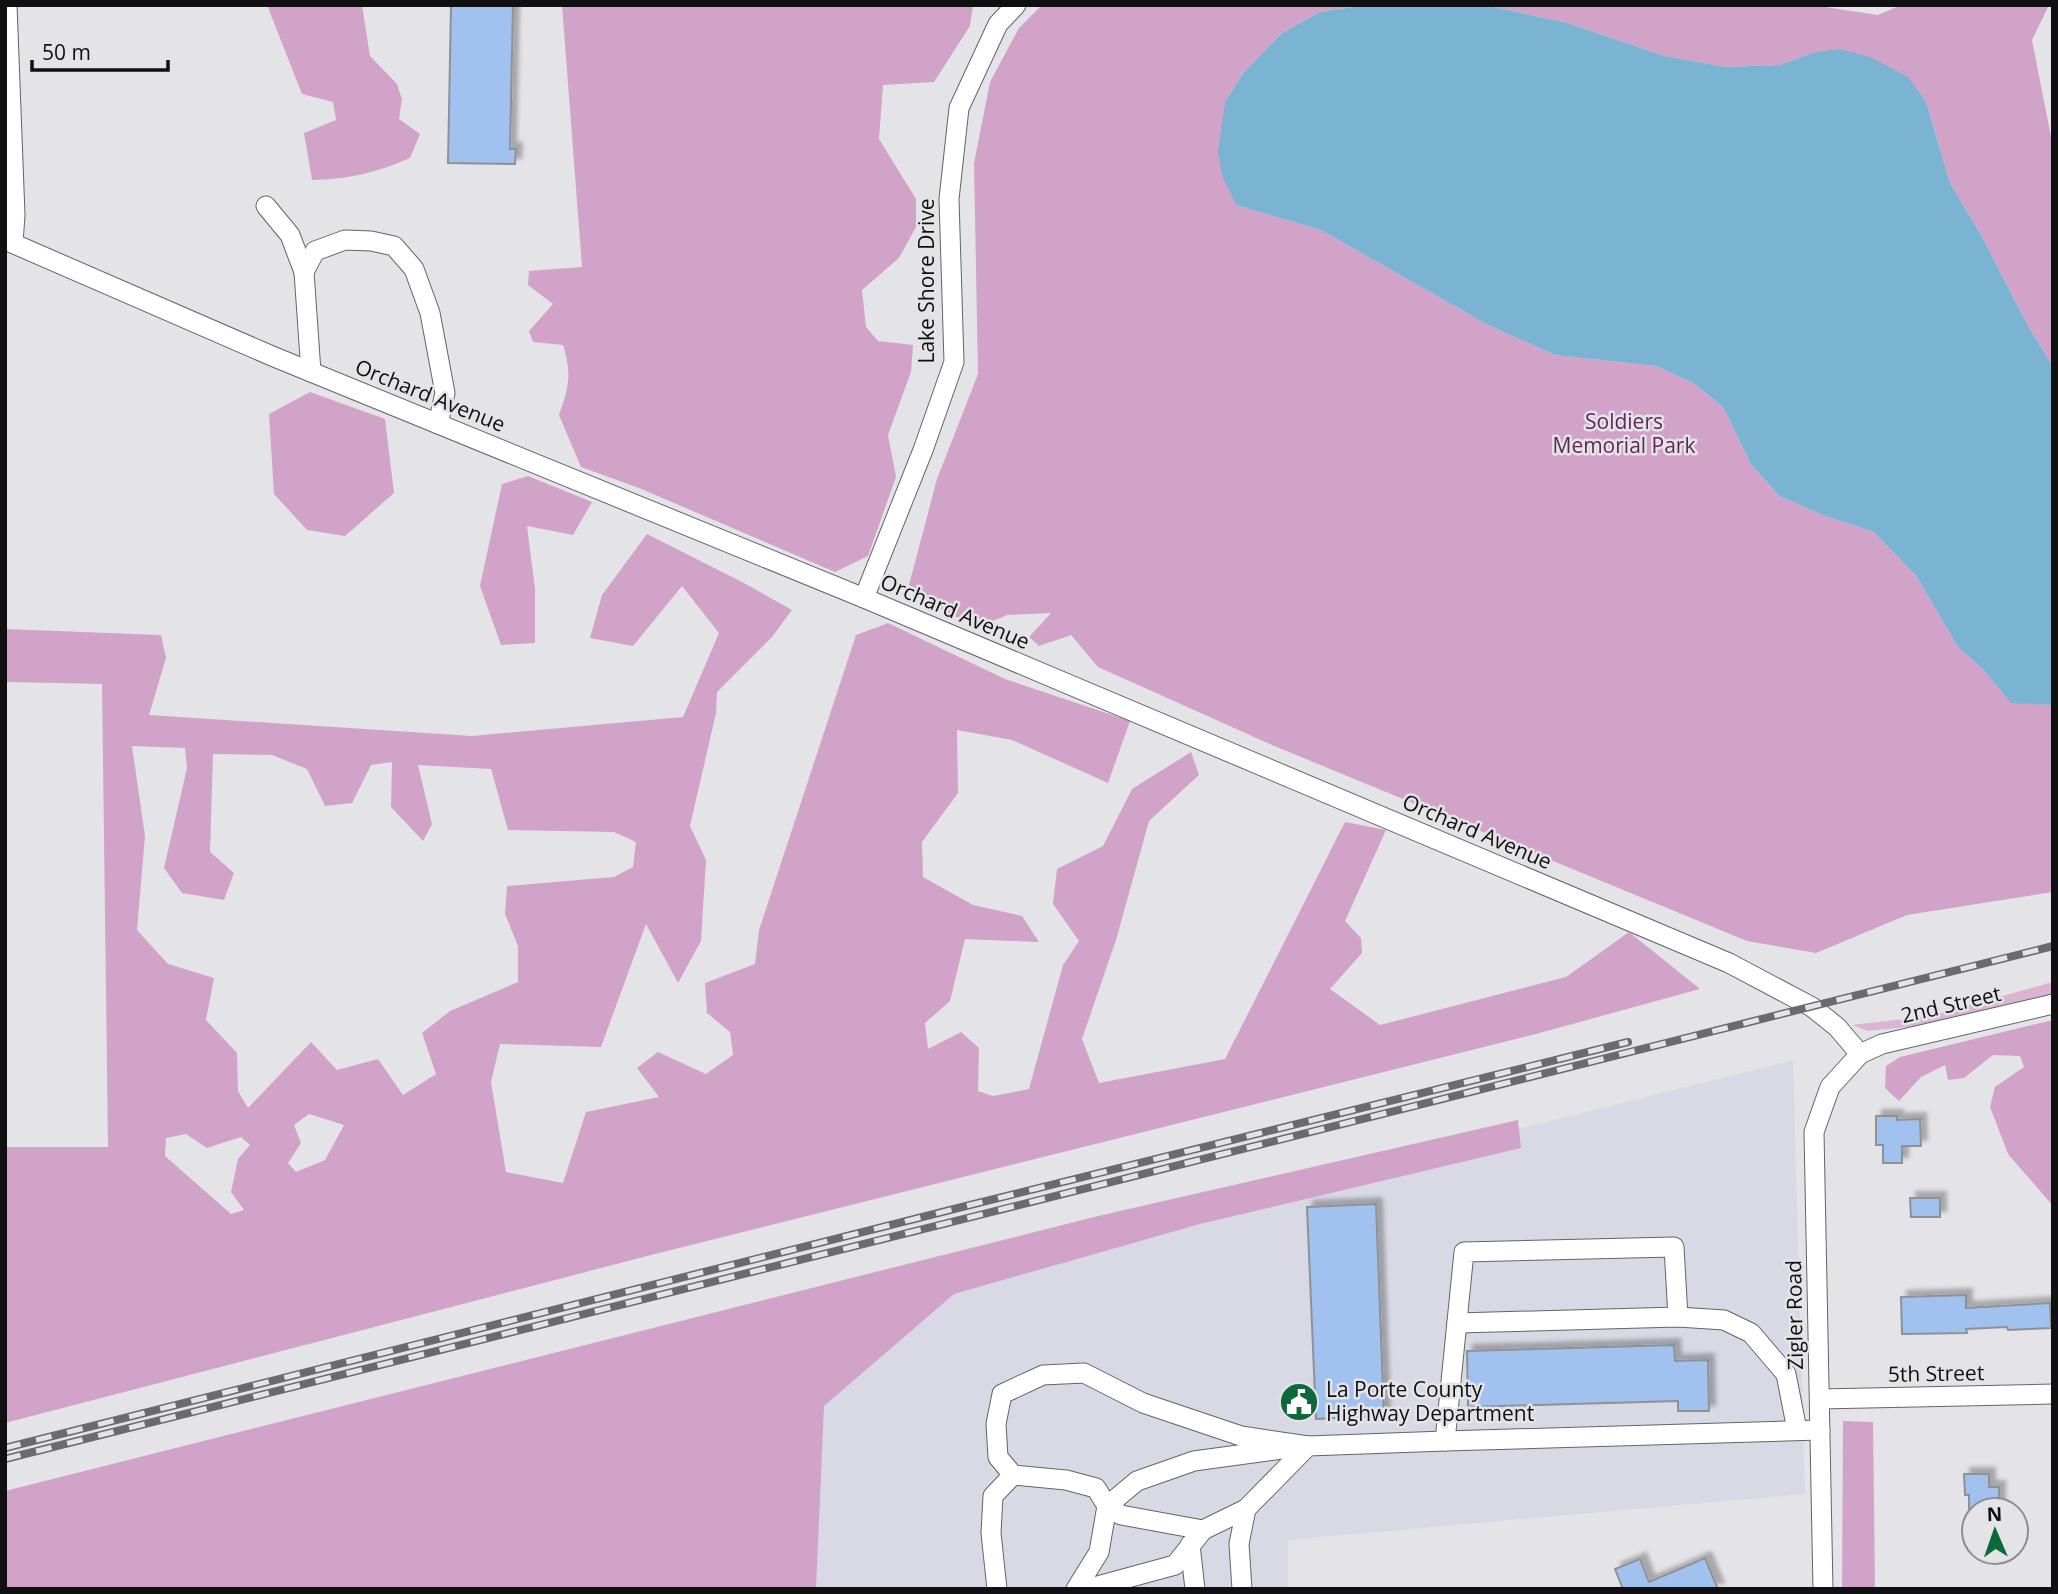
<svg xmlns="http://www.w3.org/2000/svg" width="2058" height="1594" font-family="'Open Sans',sans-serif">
<defs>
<filter id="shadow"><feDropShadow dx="6" dy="-6" stdDeviation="2" flood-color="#0004"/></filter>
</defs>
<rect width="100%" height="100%" fill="#e4e4e8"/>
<path fill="#d8d9e4" d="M1793 1060 1805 1494 1288 1540V1589H799L794 1311Z"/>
<path fill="#dcb4d3" d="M2053 982V995L1927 1025 1868 1031 1852 1025 1930 1016Z"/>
<g fill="#d2a3c8" fill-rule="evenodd">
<path d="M267 5H362L370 56 397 84 402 99 399 119 420 134 410 158C375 173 350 179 312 180L304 133 336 120 333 102 302 94Z"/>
<path d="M562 5H973L970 26 934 82 883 85 879 139 916 199V227L899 258 862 290 866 327 878 341 913 345 911 372 888 435 896 477 868 556 835 572 639 488 581 467 559 415C569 387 572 374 563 345L533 342 529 331 553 304 528 285 529 271 582 267Z"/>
<path d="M1042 5H1367L1320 12 1282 33 1243 73 1225 102 1236 205 1321 230 1488 325 1555 355 1656 366 1695 384 1723 407 1751 464 1779 496 1825 516 1874 532 1917 577 1958 647 1983 669 2011 702 2053 705V892L1907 915 1816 953 1747 941 1272 745 1098 667 1071 635 1039 646 1029 637 1051 613 1007 615 979 627 945 612 909 585 937 479 978 374 974 163 990 82 1019 28Z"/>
<path d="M1484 5H1812L1878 15 1901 5H2049L2032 40 2053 147V367L2028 326 1981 235 1950 183 1926 102 1812 53 1780 65 1726 67 1664 56 1568 23Z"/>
<path d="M310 392 385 419 394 493 345 536 307 530 274 494 269 414Z"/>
<path d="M528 476 592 502 573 535 527 526 535 589V643L501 645 480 586 502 484Z"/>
<path d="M647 534 744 583 792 610 772 637 717 692 716 713 690 826 706 860 701 941 678 983 646 924 601 1047 500 1044 491 1082 506 1172 563 1183 586 1112 659 1097 637 1068 658 1052 706 1074 733 1055 730 1032 707 1013 705 983 755 964 759 930 856 635 888 623 1005 679 1130 721 1108 783 1012 740 957 730 958 793 922 842 923 877 973 905 1022 916 1039 942 965 939 950 1001 925 1023 928 1049 961 1032 979 1048 978 1091 993 1096 1029 1089 1063 965 1079 941 1053 904 1057 869 1103 846 1132 789 1191 752 1199 775 1149 821 1116 940 1082 1039 1099 1083 1225 1059 1345 822 1386 830 1345 921 1361 938 1362 953 1330 989 1380 1025 1566 977 1629 932 1700 989 1536 1034 655 1254 5 1423V1147H108L102 684 5 682V629L161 635 166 658 149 715 472 736 683 717 719 633 682 586 633 646 590 638 602 595ZM132 746 185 748 187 768 164 868 182 893 224 900 234 873 210 852 213 754 272 755 307 769 325 806 352 803 371 765 392 762 391 807 423 841 432 824 418 765 491 769 508 830 614 832 636 842 633 867 614 877 507 886 505 914 518 946V982L450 1011 422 1033 436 1074 403 1095 378 1059 337 1070 311 1042 248 1108 238 1091 237 1053 206 1020 214 978 168 964 137 930 145 836ZM309 1114 344 1125 325 1160 296 1172 288 1163 301 1143 294 1125ZM186 1134 207 1148 241 1137 250 1145 238 1159 231 1192 244 1210 231 1214 165 1156 166 1138Z"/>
<path d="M2053 1020V1206L2008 1154 1990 1107 1995 1087 2024 1067 2020 1056 1993 1055 1964 1078 1948 1080 1945 1065 1921 1077 1899 1101 1885 1088 1886 1066 1900 1057Z"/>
<path d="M1518 1120 1521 1148 1200 1224 954 1294 824 1406 816 1589H5V1491L1098 1216Z"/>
<path d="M1843 1421 1873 1422 1875 1589H1842Z"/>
</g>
<path fill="#7ab4d2" d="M1367 5H1484L1568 23 1664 56 1726 67 1780 65 1812 53 1838 49 1870 57 1908 77 1926 102 1950 183 1981 235 2028 326 2053 367V705L2011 703 1983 669 1958 647 1917 577 1874 532 1825 516 1779 496 1751 464 1723 407 1695 384 1656 366 1555 355 1488 325 1321 230 1236 205 1223 178 1218 151 1225 102 1243 73 1282 33 1320 12Z"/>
<g fill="#a1c1ef" stroke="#8f9295" stroke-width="2" filter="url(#shadow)">
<path d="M451 5H513L510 149H516L515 164 448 163Z"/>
<path d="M1876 1116H1897V1120L1920 1119 1921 1146H1902V1163H1883V1145H1876Z"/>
<path d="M1910 1198H1940V1217H1911Z"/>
<path d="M1376 1204 1384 1416 1316 1419 1307 1207Z"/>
<path d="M1966 1295V1308L2050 1303 2051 1328 2008 1330 2007 1327 1966 1329 1967 1333 1902 1334 1901 1297Z"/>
<path d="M1674 1345 1675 1361 1708 1360 1709 1411H1678V1401L1468 1407 1467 1351Z"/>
<path d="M1964 1474H1989V1487H1999V1510H1969V1495H1965Z"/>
<path d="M1705 1558 1718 1589H1623L1615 1569 1640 1559 1649 1582Z"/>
</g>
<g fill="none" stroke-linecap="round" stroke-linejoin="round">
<g stroke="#646468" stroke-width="21">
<g id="minor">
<path d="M7 5 15 215 13 243"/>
<path d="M266 206 290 235 304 272"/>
<path d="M5 240 272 356 864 598 1729 963 1812 1007 1837 1027 1860 1054"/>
<path d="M311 372 304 272 315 251 345 240 371 241 394 246 414 269 430 313 445 393 438 424"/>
<path d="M864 598 923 450 954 362 949 199 959 108 998 24 1016 5"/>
<path d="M1678 1317 1674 1247 1464 1252 1445 1441 1820 1430"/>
<path d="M1457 1323 1678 1317 1724 1320 1751 1333 1786 1374 1797 1430"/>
<path d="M1820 1399 2053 1394"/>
<path d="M1013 1475 998 1457 996 1424 1002 1394 1043 1375 1084 1373 1143 1403 1241 1436 1308 1446"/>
<path d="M1246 1509 1203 1530 1121 1515 1107 1506 1137 1481 1194 1461 1282 1449"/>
<path d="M1190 1545 1195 1589"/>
<path d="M997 1589 991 1533 993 1496 1013 1475 1066 1480 1096 1488 1107 1506 1099 1552 1076 1589"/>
<path d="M1087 1589 1175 1565 1203 1530"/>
<path d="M1242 1589 1239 1544 1246 1509 1308 1446 1445 1441"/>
<path d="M1823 1589 1814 1132 1830 1087 1860 1054 1882 1044 2053 1004"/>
</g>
</g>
<use href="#minor" stroke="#fff" stroke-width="19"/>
<g stroke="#6b6b6e" stroke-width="8">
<g id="rail">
<path d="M5 1448 962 1207 1628 1042"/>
<path d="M5 1459 2053 946"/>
</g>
</g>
<use href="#rail" stroke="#e4e4e8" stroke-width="5" stroke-dasharray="16" stroke-linecap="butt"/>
</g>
<defs>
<g id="civic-disc" transform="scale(2.0125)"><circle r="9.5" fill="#0d683c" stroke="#e4e4e8"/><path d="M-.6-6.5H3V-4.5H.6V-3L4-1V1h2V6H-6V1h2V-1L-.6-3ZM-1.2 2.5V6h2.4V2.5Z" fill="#fff"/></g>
</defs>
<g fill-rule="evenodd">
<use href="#civic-disc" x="1299" y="1402"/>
</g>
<g text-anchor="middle" stroke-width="5" stroke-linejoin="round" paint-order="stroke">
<g font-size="21" fill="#101012" stroke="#e4e4e8">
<text transform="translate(927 281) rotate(-90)" y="7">Lake Shore Drive</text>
<text transform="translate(430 396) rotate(22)" y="7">Orchard Avenue</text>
<text transform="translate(955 612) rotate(23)" y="7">Orchard Avenue</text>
<text transform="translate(1477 832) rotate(23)" y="7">Orchard Avenue</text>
<text transform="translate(1951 1005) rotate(-13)" y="7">2nd Street</text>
<text transform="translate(1795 1315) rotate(-91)" y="7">Zigler Road</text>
<text transform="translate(1936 1374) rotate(-1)" y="7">5th Street</text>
</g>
<g font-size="21" fill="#5f2756" stroke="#e4e4e8">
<text x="1624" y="429">Soldiers<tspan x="1624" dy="24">Memorial Park</tspan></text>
</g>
<g font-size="21" fill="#101012" stroke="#e4e4e8" text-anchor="start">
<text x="1326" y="1397">La Porte County<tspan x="1326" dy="24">Highway Department</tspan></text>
</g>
</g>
<rect width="2058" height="1594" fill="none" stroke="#101012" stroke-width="14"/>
<g transform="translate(1995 1531) rotate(358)"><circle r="33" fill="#e4e4e8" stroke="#8f8f92" stroke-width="2"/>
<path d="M0-5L12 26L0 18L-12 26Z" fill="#0d683c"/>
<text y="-10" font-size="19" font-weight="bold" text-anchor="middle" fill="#101012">N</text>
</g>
<path d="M32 60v10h136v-10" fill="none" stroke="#101012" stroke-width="3.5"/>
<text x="42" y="60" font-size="21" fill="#101012" stroke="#e4e4e8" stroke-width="5" paint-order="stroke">50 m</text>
</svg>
